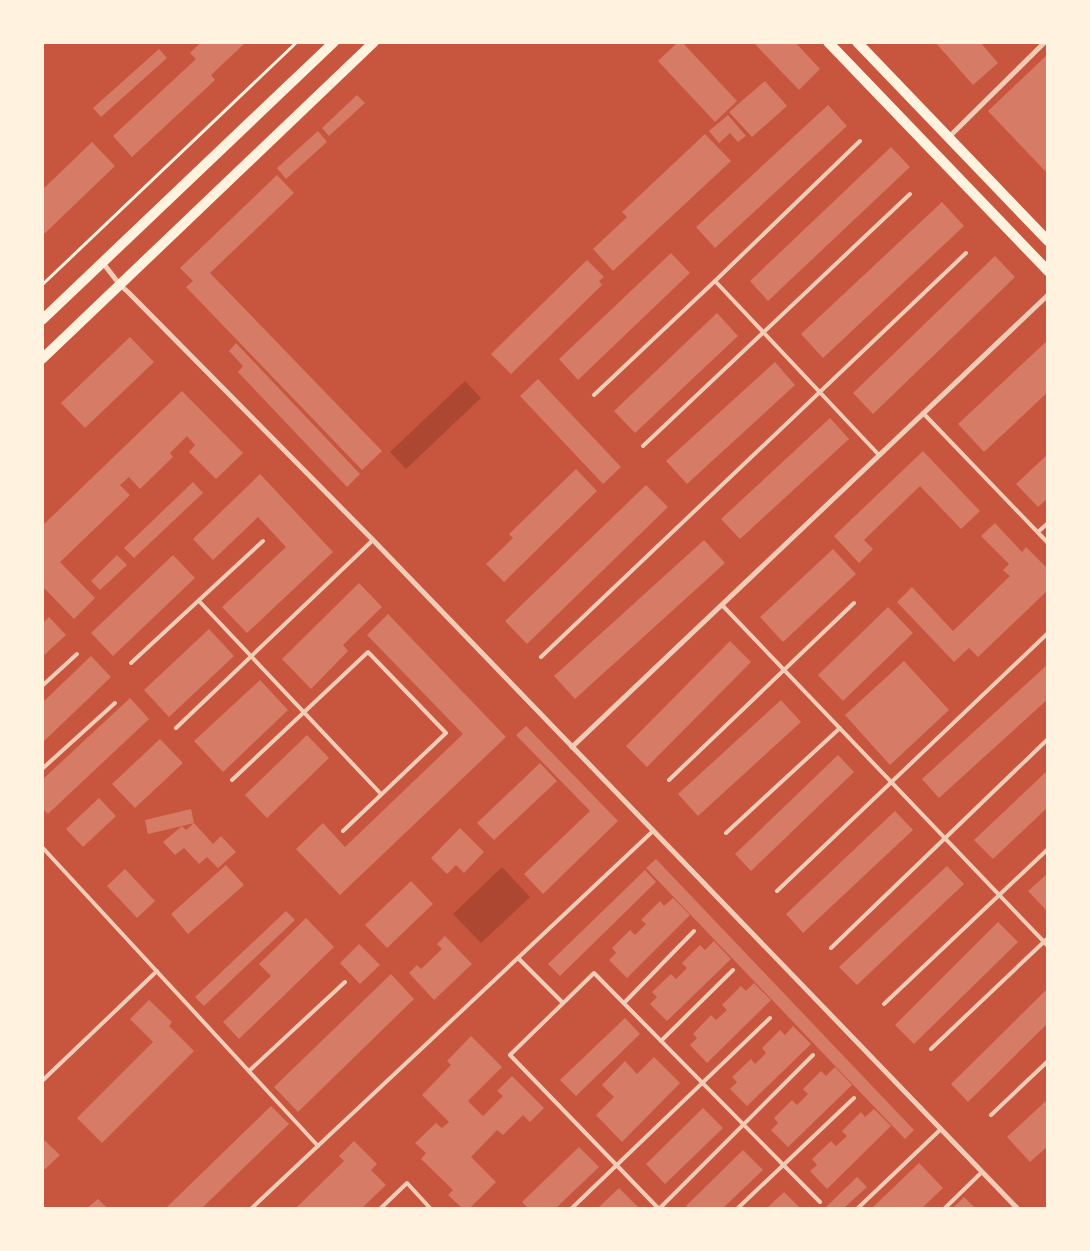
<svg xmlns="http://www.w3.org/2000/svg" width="1090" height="1251" font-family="'Asap Condensed',sans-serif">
<rect width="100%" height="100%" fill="#c8553d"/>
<g fill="#ae4732">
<path d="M465 381 481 398 406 469 390 452Z"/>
<path d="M502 867 530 897 481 943 453 914Z"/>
</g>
<g fill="#d67c66" fill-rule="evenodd">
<path d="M201 42H246L211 75 215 80 132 157 113 136 196 59 190 53Z"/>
<path d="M678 42H682L737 101 715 122 658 61Z"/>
<path d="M753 42H795L820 69 799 90Z"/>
<path d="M935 42H980L998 63 973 85Z"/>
<path d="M159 49 167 58 101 117 93 108Z"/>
<path d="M1048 54V174L988 111Z"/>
<path d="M765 81 787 106 752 137 729 112Z"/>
<path d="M357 95 365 103 329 136 322 128Z"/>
<path d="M828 105 847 126 715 248 696 227Z"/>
<path d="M728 115 746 136 738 142 730 133 719 143 709 131Z"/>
<path d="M318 131 327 142 286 179 277 168Z"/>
<path d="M705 134 731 161 613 271 593 249 627 217 622 212Z"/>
<path d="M92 142 115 166 42 236V190Z"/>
<path d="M891 147 910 167 768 301 750 281Z"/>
<path d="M277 175 294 193 210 273 382 451 362 470 186 287 193 281 180 268Z"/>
<path d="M942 202 964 226 823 358 801 334Z"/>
<path d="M671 253 690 273 578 380 559 359Z"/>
<path d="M995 256 1015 277 873 414 853 393Z"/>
<path d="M587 260 604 277 599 281 602 285 511 374 491 354Z"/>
<path d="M717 313 738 336 635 433 614 411Z"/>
<path d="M130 337 154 362 85 428 61 403Z"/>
<path d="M1048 340V392L984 452 958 424Z"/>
<path d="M236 343 360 474 347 487 238 372 243 366 229 351Z"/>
<path d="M775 362 795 385 687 484 666 461Z"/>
<path d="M538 379 621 467 603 484 520 396Z"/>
<path d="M182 391 243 453 216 479 189 452 195 445 187 436 170 453 173 457 140 489 129 477 120 485 130 495 60 562 95 598 74 619 42 586V526Z"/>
<path d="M830 418 849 439 740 539 721 519Z"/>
<path d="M923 451 980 511 961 529 920 486 864 540 873 549 859 563 834 536Z"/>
<path d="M1048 454V498L1038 507 1016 484Z"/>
<path d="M576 469 597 491 504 582 486 564 513 538 509 534Z"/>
<path d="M260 474 333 552 247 633 222 607 286 547 258 517 213 560 193 539Z"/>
<path d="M193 482 203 493 134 558 124 548Z"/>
<path d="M646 485 668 507 527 644 505 621Z"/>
<path d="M995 523 1022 552 1026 547 1048 569V590L978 657 969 648 954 662 897 602 912 587 953 631 1010 576 1003 570 1009 564 981 536Z"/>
<path d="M704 540 725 563 575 699 554 676Z"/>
<path d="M833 549 856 574 783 642 760 617Z"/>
<path d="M117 555 127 565 100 590 91 581Z"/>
<path d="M173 555 195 578 113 656 91 633Z"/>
<path d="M359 583 382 607 343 645 348 651 311 689 282 659Z"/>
<path d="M888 607 913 633 843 701 818 675Z"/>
<path d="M388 614 506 737 340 895 296 849 323 823 345 847 463 734 367 635Z"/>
<path d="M49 617 66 635 42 657V624Z"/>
<path d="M209 629 234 656 169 717 144 690Z"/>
<path d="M730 641 751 662 647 767 626 746Z"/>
<path d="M91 656 111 677 42 743V703Z"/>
<path d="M904 661 949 710 890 765 845 715Z"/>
<path d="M1048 664V699L939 798 922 779Z"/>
<path d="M260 680 288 710 223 772 194 741Z"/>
<path d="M130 698 149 719 48 814 42 808V780Z"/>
<path d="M781 700 801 722 698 816 678 794Z"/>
<path d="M526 726 618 821 543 894 524 874 590 811 516 735Z"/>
<path d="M307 735 329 758 267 818 245 795Z"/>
<path d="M160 739 183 763 135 808 112 784Z"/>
<path d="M838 755 854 772 751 871 735 854Z"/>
<path d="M540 763 557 781 494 840 477 823Z"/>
<path d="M1048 770V807L993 859 974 840Z"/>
<path d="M99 798 116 816 83 847 66 829Z"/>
<path d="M191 809 194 823 213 844 221 836 236 852 218 868 207 857 199 864 184 848 175 855 163 842 182 826 148 834 145 820ZM194 823 186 830 182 826Z"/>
<path d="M895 811 913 830 803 933 786 914Z"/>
<path d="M460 828 484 852 464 873 456 865 447 874 431 858Z"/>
<path d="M656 859 914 1130 905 1139 646 868Z"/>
<path d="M226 865 244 885 188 934 171 914Z"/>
<path d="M947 866 964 884 857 985 839 967Z"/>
<path d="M125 869 155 901 137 918 107 886Z"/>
<path d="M645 870 656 882 560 976 548 964Z"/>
<path d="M1048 873V912L1028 891Z"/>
<path d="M411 881 433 904 387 948 365 925Z"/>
<path d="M673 898 690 915 627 978 609 960 616 953 612 948 630 930 635 935 646 924 641 920 660 901 664 906Z"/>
<path d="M286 911 295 920 204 1006 195 997Z"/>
<path d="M306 918 334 947 239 1039 223 1022 271 976 259 964Z"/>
<path d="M998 922 1018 942 914 1044 895 1025Z"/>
<path d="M445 936 472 964 434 1000 409 973 417 965 421 969 442 949 437 944Z"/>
<path d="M714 941 731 959 667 1021 650 1004 657 997 652 992 671 974 676 979 687 968 682 963 700 945 705 950Z"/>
<path d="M359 944 380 965 360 984 340 963Z"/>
<path d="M391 974 414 999 298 1112 274 1087Z"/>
<path d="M754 983 771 1000 707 1063 690 1045 697 1038 693 1034 711 1015 716 1020 727 1010 722 1005 741 986 746 991Z"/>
<path d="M1048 988V1023L968 1102 951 1084Z"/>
<path d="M149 1000 172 1022 169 1026 194 1051 102 1143 77 1118 153 1042 130 1019Z"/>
<path d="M625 1018 640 1034 576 1096 560 1080Z"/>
<path d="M793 1026 811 1044 747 1106 730 1089 737 1082 732 1077 751 1059 755 1064 766 1053 762 1048 780 1030 785 1035Z"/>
<path d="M471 1036 502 1067 468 1101 483 1116 503 1096 497 1091 512 1076 544 1108 530 1122 523 1115 503 1135 497 1130 471 1157 496 1182 470 1208H462L448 1195 453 1190 421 1159 426 1153 415 1143 436 1123 442 1128 449 1122 422 1095 451 1065 447 1061Z"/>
<path d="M654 1057 680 1083 622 1142 596 1115 614 1097 602 1085 625 1061 637 1074Z"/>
<path d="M835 1067 852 1085 788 1147 771 1130 778 1123 774 1118 792 1100 797 1105 808 1094 803 1089 821 1071 826 1076Z"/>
<path d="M1048 1099V1146L1030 1162 1007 1137Z"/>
<path d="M271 1106 289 1124 202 1208H166Z"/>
<path d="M703 1108 723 1128 665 1184 646 1164Z"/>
<path d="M874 1109 891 1126 827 1189 810 1171 817 1165 812 1159 831 1141 836 1146 847 1136 842 1131 861 1112 865 1117Z"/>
<path d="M42 1138 60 1155 42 1172Z"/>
<path d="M354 1141 377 1164 371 1170 386 1185 362 1208H296L344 1161 339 1156Z"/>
<path d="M579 1147 599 1167 556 1208H528L522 1202Z"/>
<path d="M743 1150 763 1170 723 1208H688L686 1206Z"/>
<path d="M919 1163 943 1188 922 1208H872Z"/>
<path d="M857 1177 867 1187 844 1208H825Z"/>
<path d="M619 1188 639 1208H598Z"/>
<path d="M784 1192 800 1208H767Z"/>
<path d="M964 1197 975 1208H953Z"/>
<path d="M98 1199 107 1208H87Z"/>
</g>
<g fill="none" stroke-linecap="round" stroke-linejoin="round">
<path stroke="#fff3e0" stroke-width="3" d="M42 285 297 42"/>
<g stroke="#f1ccb7" stroke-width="4">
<path d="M715 281 860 141"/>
<path d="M594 395 715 281 879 455"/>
<path d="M923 413 1048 543"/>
<path d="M643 446 910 194"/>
<path d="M1038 532 1048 523"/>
<path d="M199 601 381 794"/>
<path d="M722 605 1048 946"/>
<path d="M541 657 966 253"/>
<path d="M131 663 263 541"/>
<path d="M42 686 77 654"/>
<path d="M176 728 373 540"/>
<path d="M42 769 115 703"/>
<path d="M232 780 368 652 446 733 343 831"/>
<path d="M669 780 854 603"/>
<path d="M726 833 840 728"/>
<path d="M42 847 318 1146"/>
<path d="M777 891 1048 633"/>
<path d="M831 948 1048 739"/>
<path d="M518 958 563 1003"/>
<path d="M624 1003 694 931"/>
<path d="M884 1004 1048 849"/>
<path d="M661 1041 733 970"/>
<path d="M931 1049 1048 938"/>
<path d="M249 1071 345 982"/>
<path d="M42 1081 157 971"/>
<path d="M991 1115 1048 1061"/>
<path d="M252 1208 653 831"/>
<path d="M381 1208 407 1183 430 1208"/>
<path d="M572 1208 770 1018"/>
<path d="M658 1208 510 1055 594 973 820 1202"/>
<path d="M660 1208 813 1055"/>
<path d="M738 1208 854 1098"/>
<path d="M858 1208 941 1129"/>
<path d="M945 1208 982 1172"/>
</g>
<g stroke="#f1ccb7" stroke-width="5">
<path d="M948 138 1045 42"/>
<path d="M103 263 120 285 129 293 373 540 1017 1208"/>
<path d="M572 747 1048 295"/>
</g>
<g stroke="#fff3e0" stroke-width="10">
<path d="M828 42 1048 271"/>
<path d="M857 42 1048 241"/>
<path d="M42 320 334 42"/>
<path d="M42 359 374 42"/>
</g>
</g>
<rect width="1090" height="1251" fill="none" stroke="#fff3e0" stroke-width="88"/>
</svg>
